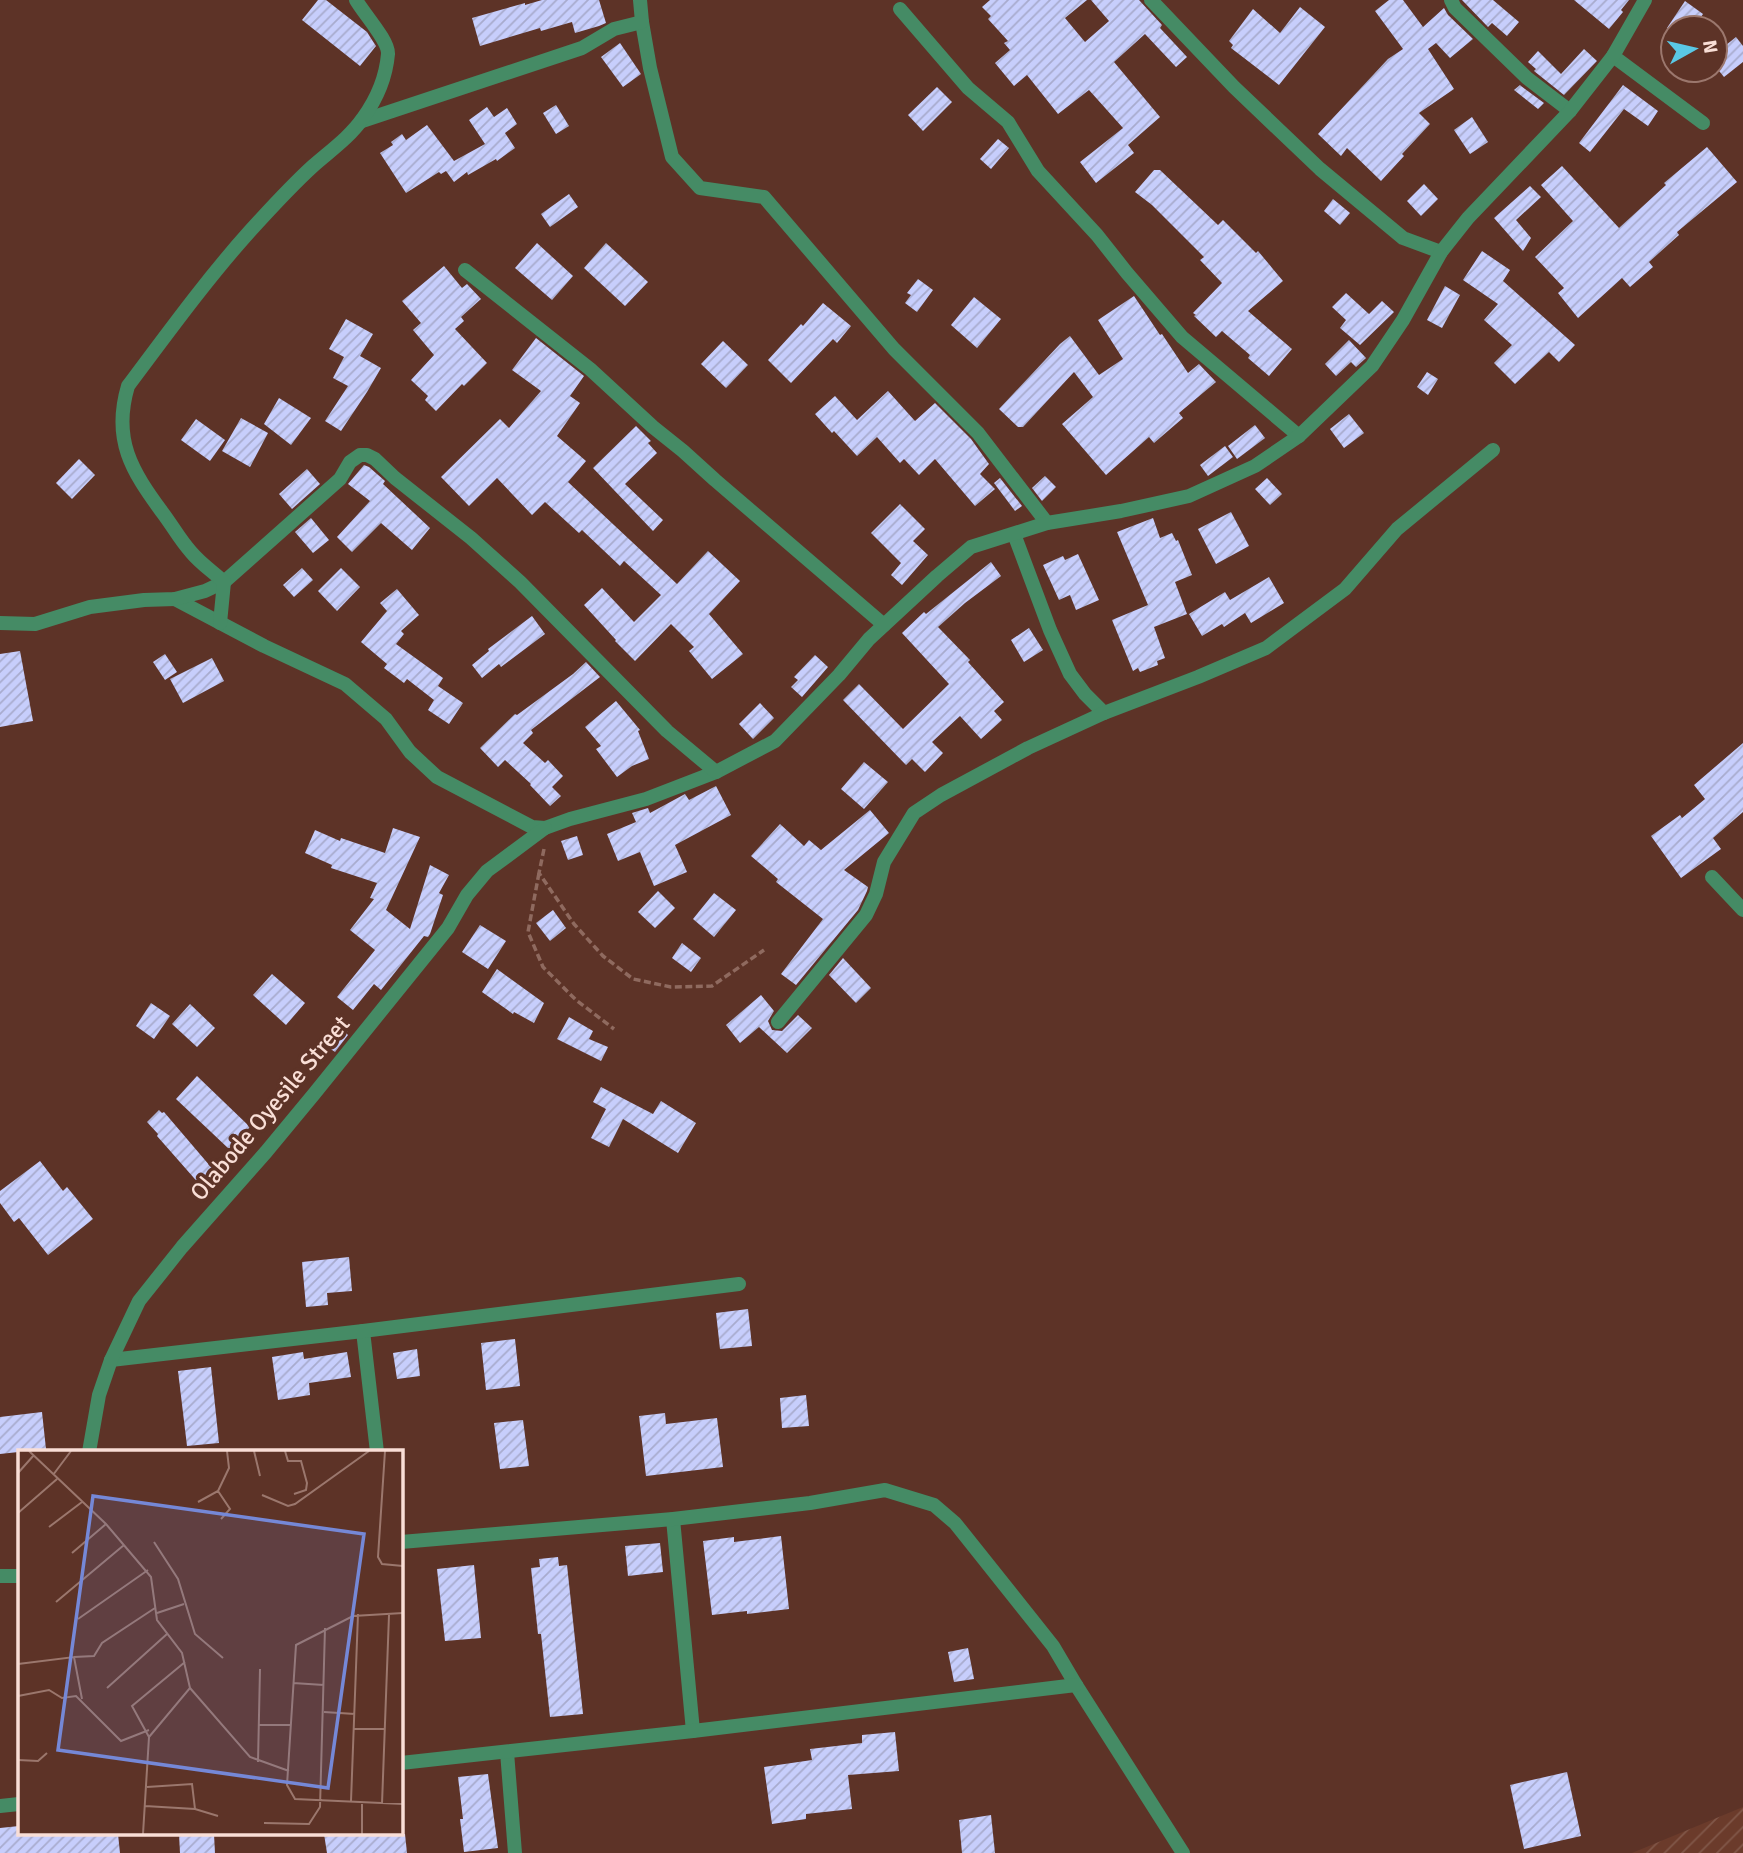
<svg xmlns="http://www.w3.org/2000/svg" width="1743" height="1853" font-family="Signika,sans-serif">
<defs>
<pattern id="industrial-furrows" width="10" height="10" patternUnits="userSpaceOnUse" patternTransform="scale(1.75)"><rect width="10" height="10" fill="#6b3b2b"/><path d="M-1 1l2-2M0 10L10 0M9 11l2-2" fill="none" stroke="#815749"/></pattern>
<pattern id="building-hatch" width="6" height="6" patternUnits="userSpaceOnUse" patternTransform="scale(1.75)"><rect width="6" height="6" fill="#c7cefc"/><path d="M-1 1l2-2M0 6l6-6M5 7l2-2" fill="none" stroke="#a8abcd"/></pattern>
</defs>
<rect width="100%" height="100%" fill="#5d3327"/>
<path fill="url(#industrial-furrows)" d="M1743 1807V1853H1632Z"/>
<g fill="url(#building-hatch)">
<path d="M318 0H326L367 32 372 40 376 46 360 66 302 20Z"/>
<path d="M542 0H599L606 23 599 26 575 33 572 22 541 31 540 28 480 46 472 18 525 3V5Z"/>
<path d="M990 0H1087L1065 18 1085 42 1109 21 1091 0H1139L1162 25 1160 28 1187 57 1176 67 1145 34 1114 62 1160 117 1128 145 1134 153 1096 183 1080 162 1123 128 1089 90 1058 114 1027 75 1014 86 995 63 1010 50 1004 43 1008 41 988 19 991 16 982 7Z"/>
<path d="M1389 0H1403L1423 27 1444 8 1448 15 1473 39 1450 58 1436 43 1428 49 1454 89 1419 113 1430 124 1402 154 1404 156 1381 181 1347 148 1341 156 1318 134 1388 59 1403 49 1375 11Z"/>
<path d="M1462 0H1493L1519 22 1507 36 1492 23 1488 27Z"/>
<path d="M1574 0H1629L1621 10 1623 12 1609 29Z"/>
<path d="M1685 1 1703 14 1693 28H1667Z"/>
<path d="M1300 7 1325 27 1279 85 1231 48 1233 45 1229 41 1253 9 1280 33Z"/>
<path d="M1736 37 1743 46V62L1724 77 1715 66V54Z"/>
<path d="M620 43 641 74 623 87 601 57Z"/>
<path d="M1584 49 1597 61 1564 95 1534 71 1536 69 1528 62 1538 51 1561 74Z"/>
<path d="M1520 85 1521 86 1544 103 1538 109 1514 90Z"/>
<path d="M1623 85 1658 111 1648 126 1624 109 1590 152 1579 143Z"/>
<path d="M937 87 952 102 923 131 908 115Z"/>
<path d="M556 105 569 126 556 134 543 113Z"/>
<path d="M487 107 494 117 507 108 517 124 505 133 515 148 497 161 496 159 468 175 467 172 454 182 446 171 441 174 439 172 406 193 380 153 393 145 391 142 402 134 406 140 427 125 454 161 485 144 469 120Z"/>
<path d="M1472 117 1488 142 1470 154 1454 130Z"/>
<path d="M998 139 1009 148 991 169 980 159Z"/>
<path d="M1707 147 1737 182 1677 232 1679 235 1649 262 1653 267 1630 287 1622 278 1578 318 1558 293 1564 288 1535 257 1573 221 1541 185 1562 166 1619 228 1666 185 1664 183Z"/>
<path d="M1154 170H1160L1218 225 1223 220 1256 253 1258 251 1283 281 1248 311 1292 349 1269 376 1248 358 1250 355 1222 331 1216 337 1194 316 1196 315 1193 313 1222 283 1200 260 1204 257 1152 205 1135 192Z"/>
<path d="M1424 184 1438 199 1421 216 1407 201Z"/>
<path d="M1530 186 1541 197 1516 220 1531 238 1523 251 1494 218Z"/>
<path d="M569 194 578 207 550 227 541 214Z"/>
<path d="M1333 199 1350 213 1340 225 1324 211Z"/>
<path d="M537 243 573 276 552 300 515 268Z"/>
<path d="M606 243 648 282 625 306 584 268Z"/>
<path d="M1482 251 1510 270 1503 281 1575 345 1559 362 1549 352 1515 384 1494 363 1512 345 1484 320 1498 304 1463 280Z"/>
<path d="M444 266 462 288 467 284 481 299 461 317 464 321 455 329 487 363 464 386 462 384 436 411 425 400 428 396 411 380 434 355 413 330 421 323 402 301Z"/>
<path d="M918 279 933 290 917 312 905 303 911 295 907 293Z"/>
<path d="M1445 286 1460 295 1442 328 1427 320Z"/>
<path d="M1346 293 1369 314 1382 301 1394 312 1360 345 1340 328 1346 320 1332 307Z"/>
<path d="M1134 296 1160 335 1162 334 1188 373 1199 364 1216 382 1179 413 1183 418 1154 443 1149 437 1106 475 1062 424 1093 397 1074 372 1023 427H1018L999 409 1060 344 1070 336 1099 375 1123 359 1098 320Z"/>
<path d="M974 297 1001 319 977 348 951 325Z"/>
<path d="M823 303 851 326 837 343 833 339 791 383 768 360 801 324 803 326Z"/>
<path d="M346 319 373 334 360 356 381 368 367 392 341 431 325 421 348 386 333 378 344 357 329 349Z"/>
<path d="M536 338 584 376 570 396 580 403 557 436 586 461 568 482 677 584 708 551 740 581 709 614 743 654 712 679 689 651 694 647 671 624 635 661 615 641 616 640 584 605 602 588 634 622 661 595 624 561 620 566 582 530 579 533 545 502 532 515 497 478 469 506 441 477 500 419 509 428 541 391 512 370Z"/>
<path d="M1349 340 1366 358 1356 367 1351 362 1336 376 1325 364Z"/>
<path d="M723 341 748 365 726 388 701 364Z"/>
<path d="M1427 372 1438 379 1428 395 1417 387Z"/>
<path d="M888 391 915 421 935 403 971 439 989 464 980 474 995 489 975 506 935 459 919 475 904 459 900 463 877 437 857 456 834 431 832 433 815 414 835 396 857 420Z"/>
<path d="M279 398 311 418 291 445 264 424Z"/>
<path d="M1349 414 1364 433 1344 448 1330 429Z"/>
<path d="M241 418 268 433 250 467 222 451Z"/>
<path d="M196 419 225 440 210 461 181 440Z"/>
<path d="M1255 425 1265 438 1237 459 1228 446Z"/>
<path d="M636 426 651 441 648 443 657 453 625 484 663 520 653 531 593 468Z"/>
<path d="M1225 446 1233 457 1208 476 1200 465Z"/>
<path d="M79 459 95 475 72 499 56 483Z"/>
<path d="M364 465 369 467 385 481 383 484 430 528 412 550 381 523 352 552 337 537 370 501 348 484Z"/>
<path d="M307 469 320 484 292 509 279 494Z"/>
<path d="M1045 476 1056 487 1042 501 1032 488Z"/>
<path d="M1000 478 1022 506 1015 511 994 483Z"/>
<path d="M1267 478 1282 494 1270 505 1255 489Z"/>
<path d="M900 504 925 529 913 541 928 555 902 585 891 575 901 563 871 533Z"/>
<path d="M1231 512 1249 546 1216 564 1198 529Z"/>
<path d="M311 518 329 540 313 553 295 532Z"/>
<path d="M1153 518 1160 538 1172 533 1176 541 1178 540 1192 575 1175 582 1187 614 1154 627 1165 658 1157 661 1158 665 1140 672 1138 668 1133 671 1112 620 1148 605 1117 532Z"/>
<path d="M1078 554 1099 600 1076 610 1070 595 1059 600 1043 565 1063 556 1065 560Z"/>
<path d="M991 562 1001 576 965 603 938 627 970 660 968 662 1004 702 994 711 1002 720 981 739 960 716 932 742 943 753 925 772 912 759 906 765 843 700 859 684 903 729 949 684 902 633 924 612 926 614Z"/>
<path d="M302 568 313 580 294 597 283 585Z"/>
<path d="M341 568 360 587 337 611 318 591Z"/>
<path d="M1269 577 1284 603 1251 623 1245 613 1224 627 1222 624 1202 636 1189 614 1225 592 1230 600Z"/>
<path d="M397 589 419 615 401 631 404 634 396 644 443 678 438 686 463 703 449 724 428 710 434 700 407 679 404 683 384 668 387 664 361 642 387 611 380 603Z"/>
<path d="M532 616 545 634 501 667 499 664 482 678 472 665 489 651 488 649Z"/>
<path d="M1029 628 1043 650 1024 662 1011 640Z"/>
<path d="M20 651 33 721 0 727V654Z"/>
<path d="M165 654 177 672 165 680 153 662Z"/>
<path d="M815 655 828 667 802 697 791 687 798 680 794 677Z"/>
<path d="M212 658 224 681 183 703 170 679Z"/>
<path d="M586 662 600 677 531 730 533 733 523 743 545 763 548 760 563 776 552 787 561 796 550 806 530 785 531 784 505 760 498 767 480 748 515 714 517 715 573 674Z"/>
<path d="M616 701 640 730 638 731 649 759 632 766 617 777 596 749 601 746 585 727Z"/>
<path d="M760 703 774 718 753 739 739 724Z"/>
<path d="M1743 743V812L1713 838 1721 849 1681 878 1651 836 1680 815 1682 818 1705 799 1694 785Z"/>
<path d="M864 762 888 782 864 809 841 789Z"/>
<path d="M716 786 731 815 675 845 687 872 654 886 640 852 618 861 607 834 636 822 632 813 648 808 650 813 685 794 689 800Z"/>
<path d="M870 810 889 833 844 870 868 887 867 891 858 910 796 985 781 974 823 919 776 882 778 879 751 856 780 824 804 846 809 840 821 850Z"/>
<path d="M393 828 420 837 386 910 410 929 430 865 449 875 439 893 443 895 430 934 428 937 424 936 381 990 374 984 353 1010 337 997 375 950 350 930 374 899 370 898 377 883 331 868 332 865 305 853 315 830 340 841 341 838 385 853Z"/>
<path d="M577 836 583 855 568 860 561 841Z"/>
<path d="M658 891 675 908 655 928 638 912Z"/>
<path d="M714 893 736 910 714 937 693 919Z"/>
<path d="M553 910 566 928 550 941 536 923Z"/>
<path d="M480 925 506 941 488 969 462 952Z"/>
<path d="M682 943 701 958 691 972 672 958Z"/>
<path d="M843 958 871 988 856 1003 829 975Z"/>
<path d="M497 969 544 1003 534 1023 514 1012 513 1014 482 992Z"/>
<path d="M272 974 305 1003 286 1025 253 995Z"/>
<path d="M761 995 774 1011 768 1021 772 1030 782 1031 798 1015 812 1028 787 1053 759 1027 740 1043 726 1025Z"/>
<path d="M151 1003 170 1016 154 1039 136 1026Z"/>
<path d="M190 1004 215 1028 197 1047 172 1024Z"/>
<path d="M569 1017 593 1031 589 1039 608 1047 601 1061 557 1039Z"/>
<path d="M339 1021 349 1029 346 1033 348 1035 335 1052 322 1043Z"/>
<path d="M197 1076 250 1127 229 1149 176 1099Z"/>
<path d="M601 1087 653 1114 661 1101 696 1123 678 1153 623 1119 609 1147 591 1138 606 1109 593 1102Z"/>
<path d="M159 1110 162 1113 164 1112 222 1180 209 1192 202 1185 201 1186 157 1136 158 1134 147 1122Z"/>
<path d="M40 1161 63 1191 67 1187 93 1219 48 1255 19 1218 14 1222 0 1203V1191Z"/>
<path d="M349 1257 352 1291 327 1293 328 1305 306 1307 302 1262Z"/>
<path d="M748 1309 752 1346 720 1349 716 1313Z"/>
<path d="M515 1339 520 1386 486 1390 481 1343Z"/>
<path d="M417 1349 420 1376 397 1379 393 1353Z"/>
<path d="M303 1352 304 1359 347 1352 351 1377 309 1383 310 1395 278 1400 272 1357Z"/>
<path d="M211 1367 219 1443 187 1446 178 1371Z"/>
<path d="M806 1395 809 1426 782 1428 780 1398Z"/>
<path d="M42 1412 46 1449 0 1454V1417Z"/>
<path d="M665 1413 666 1424 717 1418 723 1467 646 1476 639 1416Z"/>
<path d="M523 1420 529 1466 500 1469 494 1423Z"/>
<path d="M781 1536 789 1609 747 1614V1611L712 1615 703 1541 734 1537V1542Z"/>
<path d="M660 1543 663 1572 628 1576 625 1546Z"/>
<path d="M558 1557 559 1566 567 1565 583 1714 550 1717 541 1634H538L531 1568 540 1567 539 1559Z"/>
<path d="M474 1565 481 1638 445 1641 437 1569Z"/>
<path d="M968 1648 974 1679 954 1682 948 1652Z"/>
<path d="M895 1732 899 1771 848 1775 852 1809 806 1814V1819L772 1824 764 1767 812 1760 810 1749 862 1743V1735Z"/>
<path d="M1567 1772 1581 1836 1524 1849 1510 1785Z"/>
<path d="M488 1774 498 1848 464 1852 460 1819H463L458 1777Z"/>
<path d="M991 1815 995 1853H962L959 1820Z"/>
<path d="M19 1826V1834H118L120 1853H0V1828Z"/>
<path d="M179 1834H214L215 1853H180Z"/>
<path d="M324 1834H405L407 1853H327Z"/>
</g>
<g fill="none" stroke-linecap="round" stroke-linejoin="round">
<g stroke="#8f6a5f" stroke-width="3.5" stroke-dasharray="7 3.5" stroke-linecap="butt">
<path d="M544 849 539 873 574 924 603 956 633 979 671 987 712 986 764 950"/>
<path d="M539 873 528 932 543 967 576 1000 614 1029"/>
</g>
<g stroke="#458b65" stroke-width="14">
<path d="M1151 0 1234 87 1320 169 1403 238 1441 252"/>
<path d="M1451 0 1455 8 1527 78 1570 111"/>
<path d="M900 9 968 88 1008 122 1038 171 1097 235 1127 273 1182 337 1299 436"/>
<path d="M642 22 650 68 672 157 700 188 764 197 894 349 978 433 1047 523"/>
<path d="M1613 56 1703 123"/>
<path d="M362 121 582 48 614 29 642 22 640 0"/>
<path d="M465 270 590 369 653 427 683 451 715 480 884 625"/>
<path d="M1014 534 1050 630 1070 674 1085 694 1104 713"/>
<path d="M175 599 264 646 345 684 386 719 410 752 437 777 532 827 545 828 570 819 646 799 716 772 775 741 839 675 869 639 937 576 971 547 1047 523 1121 511 1189 496 1255 466 1299 436 1372 366 1403 320 1441 252 1468 218 1570 111 1613 56 1645 0"/>
<path d="M0 623 35 624 90 607 144 600 175 599 205 591 224 582 340 479 350 462 360 455H367L375 459 395 478 471 538 520 582 667 731 716 772"/>
<path d="M220 623 224 582C213 572 200 563 191 552 180 540 172 525 162 512 132 471 112 440 128 386 167 334 206 280 250 231 270 209 291 186 313 166 330 151 350 137 363 118 376 100 386 77 388 54 389 41 364 14 356 0"/>
<path d="M1712 877 1743 910"/>
<path d="M778 1022 866 915 876 894 884 862 914 813 941 795 1028 748 1104 713 1198 677 1266 648 1345 589 1397 529 1493 450"/>
<path d="M363 1331 377 1452"/>
<path d="M111 1360 363 1331 739 1284"/>
<path d="M89 1452 99 1395 111 1360 139 1301 182 1247 266 1152 314 1094 448 928 467 895 487 871 545 828"/>
<path d="M673 1519 693 1731"/>
<path d="M401 1542 673 1519 810 1503 885 1490 934 1505 955 1523 1053 1646 1076 1685 1183 1853"/>
<path d="M0 1576H19"/>
<path d="M507 1752 515 1853"/>
<path d="M401 1763 693 1731 1076 1685"/>
<path d="M0 1806 19 1804"/>
</g>
</g>
<g text-anchor="middle" stroke-width="7" stroke-linejoin="round" paint-order="stroke">
<g font-size="24" fill="#f9ded6" stroke="#5d3327">
<text transform="translate(270 1108) rotate(-50)" y="8">Olabode Oyesile Street</text>
</g>
</g>
<g transform="translate(18 1450)">
<rect width="385" height="385" fill="#5d3327"/>
<path fill="none" stroke="#9b776d" stroke-width="2" d="M11 1 88 74 133 127 139 170 164 203 172 238 131 287M236 1 242 26M267 1 270 11H283L289 33 288 40 276 44M367 1 360 107 364 114 385 116M0 23 16 5M35 25 53 1M200 41 212 59 203 69M244 45 270 56 277 54 351 1M180 52 200 41 211 18 209 1M0 63 39 29M31 77 64 52M136 92 160 129 177 184 205 208M54 103 88 74M38 152 106 95M139 163 166 154M385 163 335 166 278 195 269 335 277 349 385 354M60 169 130 120M56 207 76 206 84 193 137 158M0 214 56 207 64 249M275 233 306 235M89 238 149 184M172 238 232 307 271 321M0 246 31 240 44 248 58 246 103 291 131 280M306 262 337 264M241 275H273M336 279H367M0 310 20 311 29 303M240 312 242 219M129 337 174 334 177 359M333 351 340 164M364 354 371 165M127 356 177 359 200 366M246 373 291 374 302 357 307 178M125 384 131 287 114 256 167 212M344 384V352"/>
<path fill="#7588d7" fill-opacity="0.15" stroke="#7588d7" stroke-width="3.5" d="M75 46 346 84 310 338 40 300Z"/>
<rect width="385" height="385" fill="none" stroke="#f9ded6" stroke-width="3.5"/>
</g>
<g transform="translate(1694 49) rotate(82)"><circle r="33" fill="#5d3327" stroke="#9b776d" stroke-width="2"/>
<path d="M0-5L12 26L0 18L-12 26Z" fill="#5ac8e5"/>
<text y="-10" font-size="19" font-weight="bold" text-anchor="middle" fill="#f9ded6">N</text>
</g>
</svg>
